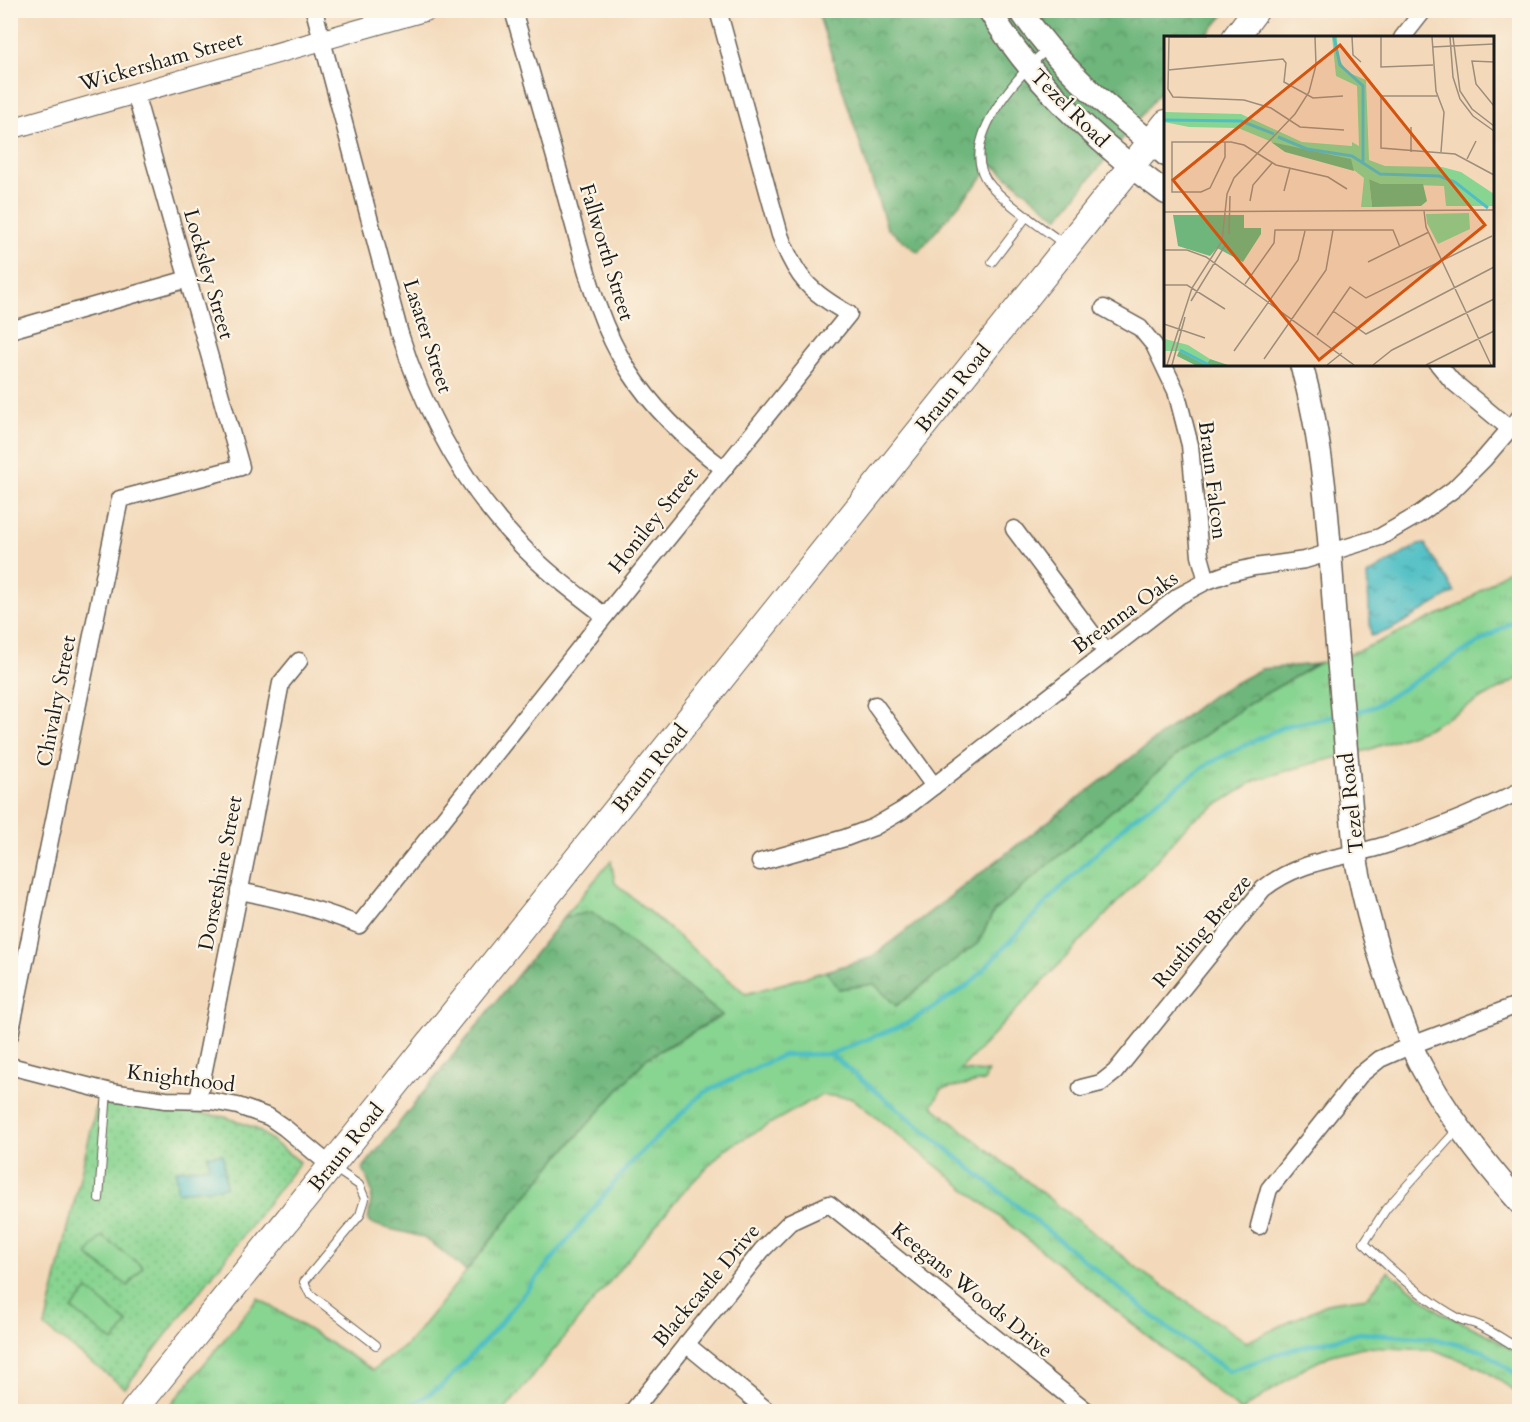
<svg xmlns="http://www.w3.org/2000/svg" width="1530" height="1422" font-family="Cardo,serif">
<defs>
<pattern id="grass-tufts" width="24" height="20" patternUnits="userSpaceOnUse" patternTransform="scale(1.5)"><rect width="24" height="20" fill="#88d491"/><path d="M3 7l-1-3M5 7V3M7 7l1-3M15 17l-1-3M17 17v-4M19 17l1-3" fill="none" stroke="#75b57c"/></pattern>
<pattern id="forest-crowns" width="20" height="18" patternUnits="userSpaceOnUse" patternTransform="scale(1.5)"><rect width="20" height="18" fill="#6eb67b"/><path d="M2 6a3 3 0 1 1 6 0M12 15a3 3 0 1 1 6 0" fill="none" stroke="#5a9364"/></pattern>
<pattern id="park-dots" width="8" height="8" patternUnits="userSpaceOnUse" patternTransform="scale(1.5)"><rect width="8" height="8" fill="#88d491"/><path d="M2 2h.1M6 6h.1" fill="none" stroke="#75b57c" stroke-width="1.8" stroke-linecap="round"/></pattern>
<pattern id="water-ripples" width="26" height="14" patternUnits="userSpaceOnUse" patternTransform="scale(1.5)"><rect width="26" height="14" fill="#50bfc5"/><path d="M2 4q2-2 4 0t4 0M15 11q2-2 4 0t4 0" fill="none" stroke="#429a9f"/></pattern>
</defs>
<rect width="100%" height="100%" fill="#fcf5e5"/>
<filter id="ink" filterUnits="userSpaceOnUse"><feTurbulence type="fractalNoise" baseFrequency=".0167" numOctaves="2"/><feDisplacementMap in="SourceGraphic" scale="12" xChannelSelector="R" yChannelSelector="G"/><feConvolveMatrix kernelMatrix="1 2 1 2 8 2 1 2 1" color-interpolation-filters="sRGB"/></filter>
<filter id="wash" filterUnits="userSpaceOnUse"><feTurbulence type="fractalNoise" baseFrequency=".008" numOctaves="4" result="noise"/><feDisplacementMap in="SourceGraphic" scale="24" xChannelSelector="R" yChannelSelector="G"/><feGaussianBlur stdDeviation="1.35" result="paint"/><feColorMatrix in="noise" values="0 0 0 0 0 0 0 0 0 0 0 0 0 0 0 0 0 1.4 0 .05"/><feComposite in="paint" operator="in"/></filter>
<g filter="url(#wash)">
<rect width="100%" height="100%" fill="#f3d9ba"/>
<path fill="url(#grass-tufts)" stroke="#527856" stroke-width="1.5" d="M1519 562V678L1428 728 1368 750 1310 764 1256 780 1190 822 1142 876 960 1070 988 1072 984 1081 942 1089 932 1106 1145 1274 1247 1342 1331 1302 1368 1297 1388 1271 1442 1313 1489 1335 1519 1354V1394L1480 1367 1434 1350 1363 1347 1331 1355 1303 1369 1241 1411 852 1098 821 1095 725 1149 681 1194 504 1411 165 1412 258 1298 373 1370 407 1344 420 1329 555 1161 647 1058 722 1016 592 912 564 917 611 861 615 883 746 994 826 971 839 989 874 984 978 943 994 911 1177 755 1253 701 1317 664 1363 649 1462 604Z"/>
<g fill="url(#forest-crowns)" stroke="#45694c" stroke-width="1.5">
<path d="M837 10 1227 11 1205 37 1166 38 1165 86 1058 218 993 165 918 252 887 228 819 16Z"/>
<path d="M1317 664 1253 701 1177 755 994 911 978 943 896 1006 874 984 839 989 826 971 870 958 1213 695 1261 669Z"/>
<path d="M592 912 722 1015 647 1058 555 1161 466 1271C453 1261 440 1247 425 1239 407 1230 382 1231 368 1221L372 1192 363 1168 564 917Z"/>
</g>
<path fill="url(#park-dots)" stroke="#527856" stroke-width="1.5" d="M98 1100 225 1117 255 1128 300 1162 125 1388 45 1327Z"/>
<g fill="#88d491" stroke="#527856" stroke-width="1.5">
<path d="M102 1236 143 1267 128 1286 87 1255Z"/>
<path d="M88 1290 128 1323 113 1342 72 1309Z"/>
</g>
<g fill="url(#water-ripples)" stroke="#366e70" stroke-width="1.5">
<path d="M1425 544 1455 592 1390 630 1371 636 1367 575 1418 545Z"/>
<path d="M223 1154 226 1187 177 1192 176 1170 209 1166 208 1155Z"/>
</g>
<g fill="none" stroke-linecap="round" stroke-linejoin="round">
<g stroke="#50bfc5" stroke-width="4.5">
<path d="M1348 714 1373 707 1520 617"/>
<path d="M830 1054 1170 1330 1229 1371 1286 1351 1360 1333 1431 1338 1484 1351 1520 1377"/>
<path d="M401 1412 443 1385 493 1332 632 1161 703 1093 783 1055 830 1054 908 1023 970 984 1054 894 1131 820 1211 762 1285 726 1337 716"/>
</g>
</g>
</g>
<g filter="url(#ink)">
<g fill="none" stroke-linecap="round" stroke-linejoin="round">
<g stroke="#675e53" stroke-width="10">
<g id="service">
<path d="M1048 48C1018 76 952 145 992 187 1013 209 1040 226 1064 244"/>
<path d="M992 262 1027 216"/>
<path d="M1458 1129 1386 1209 1364 1243C1392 1271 1423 1299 1458 1318 1465 1322 1473 1322 1480 1326 1494 1333 1507 1341 1520 1350"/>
<path d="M334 1168 359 1185 365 1199 360 1215 304 1282 310 1294 376 1345"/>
<path d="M99 1199 107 1091"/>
</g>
</g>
<g stroke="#675e53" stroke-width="19">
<g id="minor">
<path d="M314 10 400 334C424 411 462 483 518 542 544 570 575 593 605 616"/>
<path d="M513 10C532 76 551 142 569 208 585 264 597 322 629 371 654 410 687 441 724 469"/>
<path d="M1402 38 1424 10"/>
<path d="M1104 308 1140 328 1154 345 1176 391 1190 445 1200 556 1207 581"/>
<path d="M10 330 188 279"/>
<path d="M1438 364 1452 381 1510 429"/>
<path d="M1014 529 1106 652"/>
<path d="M875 705 934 786"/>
<path d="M760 862 845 838 874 827 903 810 1179 596 1207 581 1229 573 1254 567 1305 560 1380 537 1418 515 1454 489 1484 459 1520 417"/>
<path d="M239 891C281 899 320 909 359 925L605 616 849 314C810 292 796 278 780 235L718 10"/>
<path d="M10 1035 120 499 241 467 135 93"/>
<path d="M10 1066 111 1092 166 1100 211 1101 238 1106 269 1117 285 1128 331 1166"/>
<path d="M1081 1088 1101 1083 1115 1072 1263 889C1298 861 1337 859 1379 847 1427 833 1474 814 1520 791"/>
<path d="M198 1100 281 683 299 661"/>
<path d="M1259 1226 1269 1189 1360 1075 1380 1059 1412 1045 1520 1004"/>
<path d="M686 1344 769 1412"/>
<path d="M632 1412 762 1250 790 1222 829 1204 1088 1412"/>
</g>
</g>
<g stroke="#675e53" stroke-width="22">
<path id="tertiary" d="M10 129 428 10"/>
</g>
<g stroke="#675e53" stroke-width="25">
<g id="secondary">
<path d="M989 10C1034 84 1097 142 1166 193"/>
<path d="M1020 10C1061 70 1110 109 1166 155"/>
<path d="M1301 364C1325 447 1329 536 1335 622 1341 699 1348 776 1355 853 1365 911 1381 965 1402 1020 1408 1035 1413 1052 1421 1066 1447 1115 1483 1161 1520 1203"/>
</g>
</g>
<g stroke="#675e53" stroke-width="28">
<g id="primary">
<path d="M1235 38 1256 10"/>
<path d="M133 1412 331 1166 1166 123"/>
</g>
</g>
<use href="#service" stroke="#fff" stroke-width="8"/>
<use href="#minor" stroke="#fff" stroke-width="16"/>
<use href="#tertiary" stroke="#fff" stroke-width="20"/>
<use href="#secondary" stroke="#fff" stroke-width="22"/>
<use href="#primary" stroke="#fff" stroke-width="26"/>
</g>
</g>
<g text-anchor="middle" stroke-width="4.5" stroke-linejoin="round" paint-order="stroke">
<g font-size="21" fill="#1c1c1c" stroke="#fcf5e5">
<text transform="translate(161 61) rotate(-16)" y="7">Wickersham Street</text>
<text transform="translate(1070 108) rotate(45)" y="7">Tezel Road</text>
<text transform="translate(607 252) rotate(73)" y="7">Fallworth Street</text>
<text transform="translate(209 274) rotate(74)" y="7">Locksley Street</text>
<text transform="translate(428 336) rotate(72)" y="7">Lasater Street</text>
<text transform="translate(953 388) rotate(-51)" y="7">Braun Road</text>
<text transform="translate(1213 480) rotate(83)" y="7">Braun Falcon</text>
<text transform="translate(653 520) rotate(-51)" y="7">Honiley Street</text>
<text transform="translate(1125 612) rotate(-36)" y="7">Breanna Oaks</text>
<text transform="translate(56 701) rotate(-79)" y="7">Chivalry Street</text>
<text transform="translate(650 768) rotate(-51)" y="7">Braun Road</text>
<text transform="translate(1351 803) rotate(-96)" y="7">Tezel Road</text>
<text transform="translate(220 873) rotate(-79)" y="7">Dorsetshire Street</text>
<text transform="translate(1202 931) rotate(-50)" y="7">Rustling Breeze</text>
<text transform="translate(181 1078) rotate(7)" y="7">Knighthood</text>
<text transform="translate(346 1147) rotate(-51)" y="7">Braun Road</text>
<text transform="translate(706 1285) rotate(-50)" y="7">Blackcastle Drive</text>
<text transform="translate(972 1290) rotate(39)" y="7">Keegans Woods Drive</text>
</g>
</g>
<g transform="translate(1164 36)">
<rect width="330" height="330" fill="#f3d9ba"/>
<path d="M168 1H173L174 21 183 36 202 44 205 124 221 130 278 131 297 136 330 158 329 170H282L280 150 217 148 205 143 208 171H197L200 142 172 120 118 110 74 92 25 91 0 86V76L77 78 138 106 188 110V106L195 110 193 50 172 40ZM1 303 24 309 46 323 42 329 15 315H0Z" fill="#88d491"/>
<path d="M107 106 187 123 190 135 121 116ZM205 143 217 148H259L263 165 257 170 208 171ZM9 179H80V192H97V198L79 226 53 212 46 220 14 210ZM15 315 42 329 46 323 64 329H31L13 320Z" fill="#6eb67b"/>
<path d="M305 177 306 193 274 208 263 187 262 178Z" fill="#88d491"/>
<path fill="none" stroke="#50bfc5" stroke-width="3" d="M170 1 176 29 199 50V126M0 84 77 85 110 98M114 101 143 113 188 120 216 138 275 140 291 146 324 172M16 314 45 329"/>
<path fill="none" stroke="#9d8d7b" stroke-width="1.5" d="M5 1 4 53 9 61 80 64 107 72 136 91 180 94M5 1H43M188 1 189 19 197 26M217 1V31L269 29M268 1 272 55 280 76 277 116M286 1 289 41 296 63 309 80 330 95M289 1 296 55 308 73 330 90M268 11 330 8M330 26 308 25 312 48 330 70M4 34 119 23 122 27 120 46 149 62 179 60M273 60H217V112L291 118 330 139M247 91V116M61 106V121L46 152 37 156H8V106H67L80 109 112 129 164 141 183 153M303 123 312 105M120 155 126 132M86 165 89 149 108 127M260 175 262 191 327 329M0 176 330 174M65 198 66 160M0 214H23L42 221 190 329M204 226 265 196M81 248 110 207 111 194H229L236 211M0 249H23L61 273M27 265 62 208M169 275 202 298 330 231M0 288 41 302M153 299 186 251 202 262 328 200M70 315 134 224 141 195M100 323 162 234 169 194M3 329 28 252 58 205 63 158 70 142 131 78 145 56 152 29 151 1M8 329 21 281M163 329 178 317M209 329 228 314 330 263M262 329 330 295"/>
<path fill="#d4530e" fill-opacity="0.15" stroke="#d4530e" stroke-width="3" d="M176 9 321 189 155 324 9 144Z"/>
<rect width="330" height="330" fill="none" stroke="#1c1c1c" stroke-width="3"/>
</g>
<rect width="1530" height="1422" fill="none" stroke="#fcf5e5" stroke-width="36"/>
</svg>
